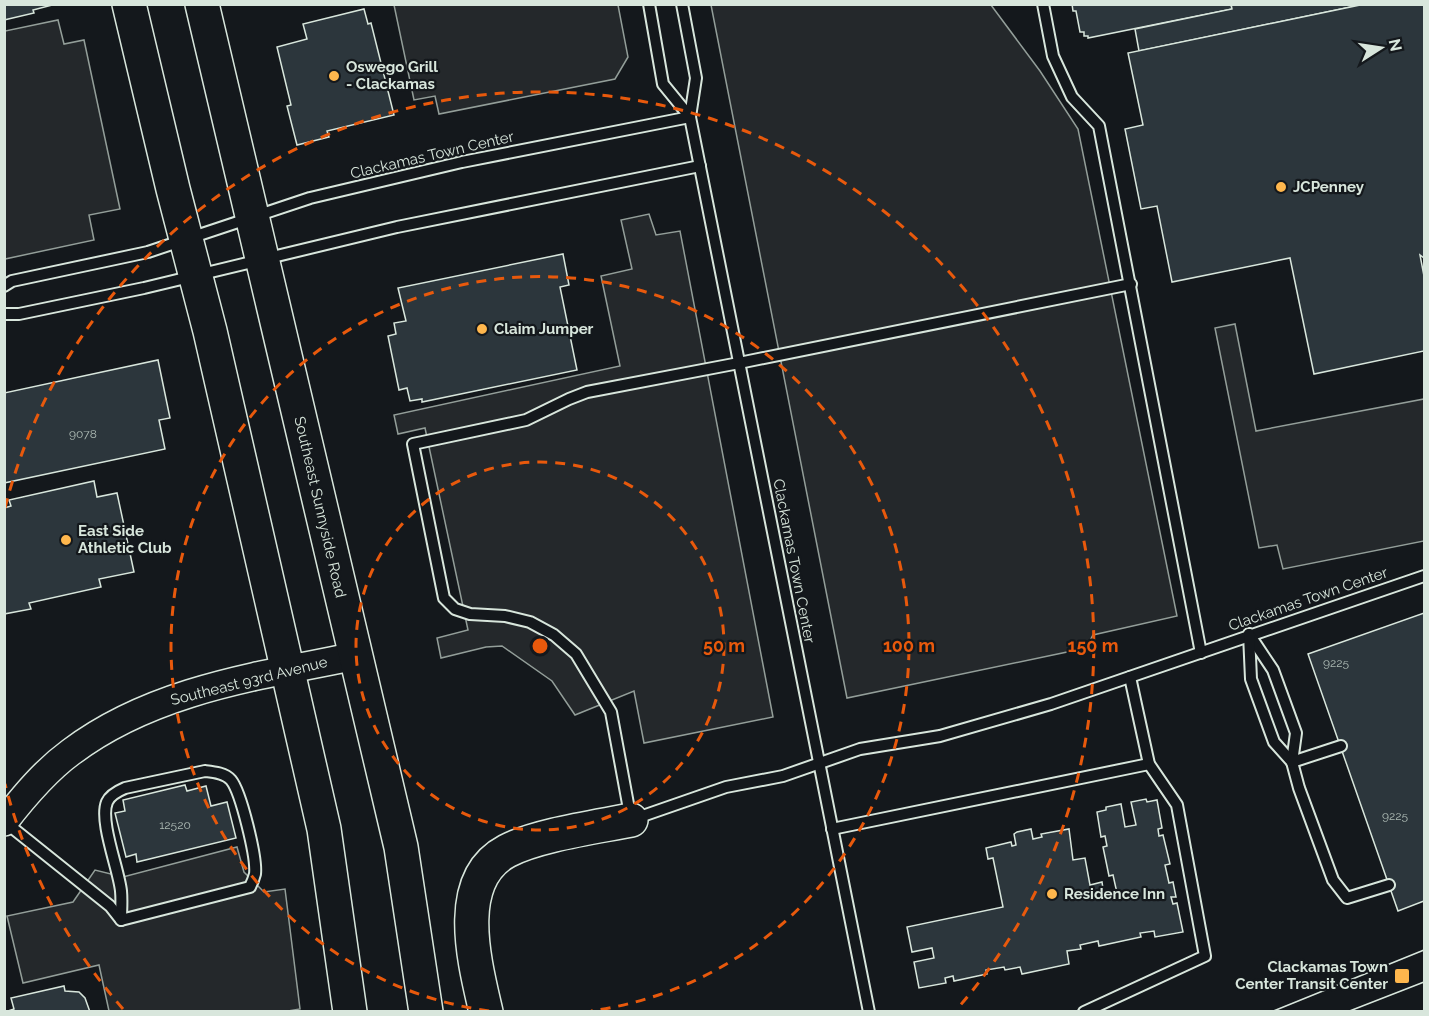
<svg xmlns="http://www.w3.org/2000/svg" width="1429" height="1016" font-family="Raleway,sans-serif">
<rect width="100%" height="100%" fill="#14181c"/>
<g fill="#24282b" stroke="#939e99" stroke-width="1.5">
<path d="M394 5H618L628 57 615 79 439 114 435 96 414 100Z"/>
<path d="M711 5H991L1040 71 1078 129 1177 616 1093 635 1086 648 847 698Z"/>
<path d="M58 20 64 44 84 40 120 209 89 215 94 240 5 259V31Z"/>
<path d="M649 214 656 235 680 231 773 717 644 743 634 691 575 715 552 681 502 646 486 647 441 658 437 638 468 630 425 428 398 434 394 415 620 366 601 276 632 269 621 220Z"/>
<path d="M1235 324 1256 431 1424 399V541L1283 569 1277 545 1259 548 1215 328Z"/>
<path d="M237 847 244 872 264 892 285 889 300 1009 282 1012 109 1011 99 965 23 983 7 916 73 902 95 870 123 877Z"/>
</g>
<g fill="#2c363c" stroke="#d8e6dc" stroke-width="1.5">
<path d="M4 4H56L33 10 34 13 4 20Z"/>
<path d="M1072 4H1231L1232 9 1088 38V36H1084V32H1080L1076 11H1073Z"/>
<path d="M1231 4H1365L1139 51 1135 29 1232 9Z"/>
<path d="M1365 4H1424V258L1420 255 1424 276V351L1314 374 1290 258 1172 282 1157 206 1141 209 1125 129 1143 125 1128 53Z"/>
<path d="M364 9 368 24 371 23 394 115 327 131 329 137 297 145 287 106 291 105 277 47 307 39 303 24Z"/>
<path d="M563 254 569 285 560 287 577 370 422 402V399L410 401 407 388 399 390 388 336 396 334 394 323 406 321 398 288Z"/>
<path d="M158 360 170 418 159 420 165 449 4 483V393Z"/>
<path d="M94 481 97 497 117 493 134 572 99 579 101 587 29 603 31 609 4 614V508L11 506 9 500Z"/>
<path d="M1424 613V901L1398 911 1308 654Z"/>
<path d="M185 785 187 791 206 786 211 806 227 802 236 838 137 862 136 854 126 857 115 813 125 811 123 800Z"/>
<path d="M1146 799 1147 802 1157 800 1162 828 1158 829 1159 836 1163 835 1170 864 1165 865 1169 883 1173 882 1176 897H1171L1173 904 1177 903 1183 932 1155 937 1154 931 1140 933 1141 937 1099 946 1098 941 1080 945 1081 949 1067 951 1069 964 1022 974 1020 967 1005 970 1004 967 986 970 987 974 954 981 953 976 945 978 946 983 919 988 914 962 934 958 932 948 912 952 907 927 1003 907 993 858 988 859 986 848 1011 842 1012 846 1016 845 1014 834 1017 832 1031 829 1033 839 1042 837 1041 834 1069 829 1073 860 1085 858 1090 885 1102 882 1104 896 1117 893 1113 875 1109 876 1103 847 1107 846 1105 836 1101 837 1097 812 1106 810V807L1121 804 1125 827 1136 825 1131 802Z"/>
<path d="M64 986 65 991 79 992 85 998 90 1012H5L14 1009 11 998Z"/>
</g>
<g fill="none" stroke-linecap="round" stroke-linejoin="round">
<g stroke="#d8e6dc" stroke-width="14">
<g id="service">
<path d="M649 4 663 84 690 117"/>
<path d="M682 4 696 78 690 117 869 1012"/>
<path d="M1043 4 1053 56 1072 97 1099 126 1201 653"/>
<path d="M1131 284 739 363 587 392 569 399 526 420 413 444 444 598 455 609 470 614 505 616 530 622 554 635 576 654 611 712 631 820 726 787 783 776 860 749 940 736 1051 704 1424 576"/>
<path d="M4 286 12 281 148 252 310 198 462 162 690 117"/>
<path d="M4 314H19L144 288 397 227 700 166"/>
<path d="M1249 634 1273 670 1296 733 1292 762 1299 788 1333 880 1347 898 1389 885"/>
<path d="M1249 634 1251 679 1274 742 1292 762"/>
<path d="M1292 762 1341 746"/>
<path d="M205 771C214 772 225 773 231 780 241 792 257 858 255 874 254 878 252 883 250 887L121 920C121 910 122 901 121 891 119 870 99 821 107 802 110 795 118 791 125 788Z"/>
<path d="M5 822 110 906 121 920"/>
<path d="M832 829 1149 764"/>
<path d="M1084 1012 1205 956 1177 805 1149 764 1130 677"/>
</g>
</g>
<g stroke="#d8e6dc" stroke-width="30">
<path id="tertiary" d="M4 822C24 796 45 771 71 752 153 690 258 676 356 656"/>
</g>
<g stroke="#d8e6dc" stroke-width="36">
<g id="primary">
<path d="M129 4 173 189 210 331 324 829 350 1012"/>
<path d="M202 4 401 847 426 1012"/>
</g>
</g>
<g stroke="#d8e6dc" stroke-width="36">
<path id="motorway" d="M486 1012C475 964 452 880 507 851 537 835 596 827 631 820"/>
</g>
<use href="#service" stroke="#14181c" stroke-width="10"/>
<use href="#tertiary" stroke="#14181c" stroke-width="27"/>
<use href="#primary" stroke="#14181c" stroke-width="33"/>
<use href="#motorway" stroke="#14181c" stroke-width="33"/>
<g stroke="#d8e6dc" stroke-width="1.5">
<path d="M1271 1012 1424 950"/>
<path d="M1347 1012 1424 982"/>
</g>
</g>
<g fill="none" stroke="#e8590c" stroke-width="3" stroke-dasharray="10 8">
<circle cx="540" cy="646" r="184"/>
<path d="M489 1011A369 369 0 1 1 591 1011"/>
<path d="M123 1009A553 553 0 0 1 5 784M5 508A553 553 0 1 1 957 1009"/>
</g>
<g fill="#ffb74d" stroke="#14181c" stroke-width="2">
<circle cx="334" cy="76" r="6"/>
<circle cx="1281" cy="187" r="6"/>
<circle cx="482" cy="329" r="6"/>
<circle cx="66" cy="540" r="6"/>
<circle cx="1052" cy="894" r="6"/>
<rect x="1394" y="968" width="16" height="16" rx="3"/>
</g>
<g text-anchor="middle" stroke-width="4.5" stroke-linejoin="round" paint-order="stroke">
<g font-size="12" fill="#adbab4">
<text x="83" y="438">9078</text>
<text x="1336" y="667">9225</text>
<text x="1395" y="820">9225</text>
<text x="175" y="829">12520</text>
</g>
<g font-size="15" font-weight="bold" fill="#d8e6dc" stroke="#14181c" text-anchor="start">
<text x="346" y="72">Oswego Grill<tspan x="346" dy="17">- Clackamas</tspan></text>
<text x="1293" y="192">JCPenney</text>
<text x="494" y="334">Claim Jumper</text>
<text x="78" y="536">East Side<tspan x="78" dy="17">Athletic Club</tspan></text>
<text x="1064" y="899">Residence Inn</text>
<text x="1388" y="972" text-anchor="end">Clackamas Town<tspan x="1388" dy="17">Center Transit Center</tspan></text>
</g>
<g font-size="15" fill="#d8e6dc" stroke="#14181c">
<text transform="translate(432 155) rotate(-13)" y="5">Clackamas Town Center</text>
<text transform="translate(320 507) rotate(77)" y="5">Southeast Sunnyside Road</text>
<text transform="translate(794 561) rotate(79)" y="5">Clackamas Town Center</text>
<text transform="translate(1308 599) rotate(-19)" y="5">Clackamas Town Center</text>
<text transform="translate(249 681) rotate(-14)" y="5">Southeast 93rd Avenue</text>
</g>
</g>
<circle cx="540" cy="646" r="9" fill="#e8590c" stroke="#14181c" stroke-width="3"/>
<g font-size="18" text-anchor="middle" font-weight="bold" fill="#e8590c" stroke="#14181c" stroke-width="4.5" stroke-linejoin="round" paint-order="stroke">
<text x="724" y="652">50 m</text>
<text x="909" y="652">100 m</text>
<text x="1093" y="652">150 m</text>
</g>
<rect width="1429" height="1016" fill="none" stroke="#d8e6dc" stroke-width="12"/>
<g transform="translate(1381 48) rotate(78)" stroke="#14181c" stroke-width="4.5" paint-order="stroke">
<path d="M0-4.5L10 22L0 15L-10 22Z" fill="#d8e6dc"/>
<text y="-9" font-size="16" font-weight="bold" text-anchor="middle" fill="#d8e6dc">N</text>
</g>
</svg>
